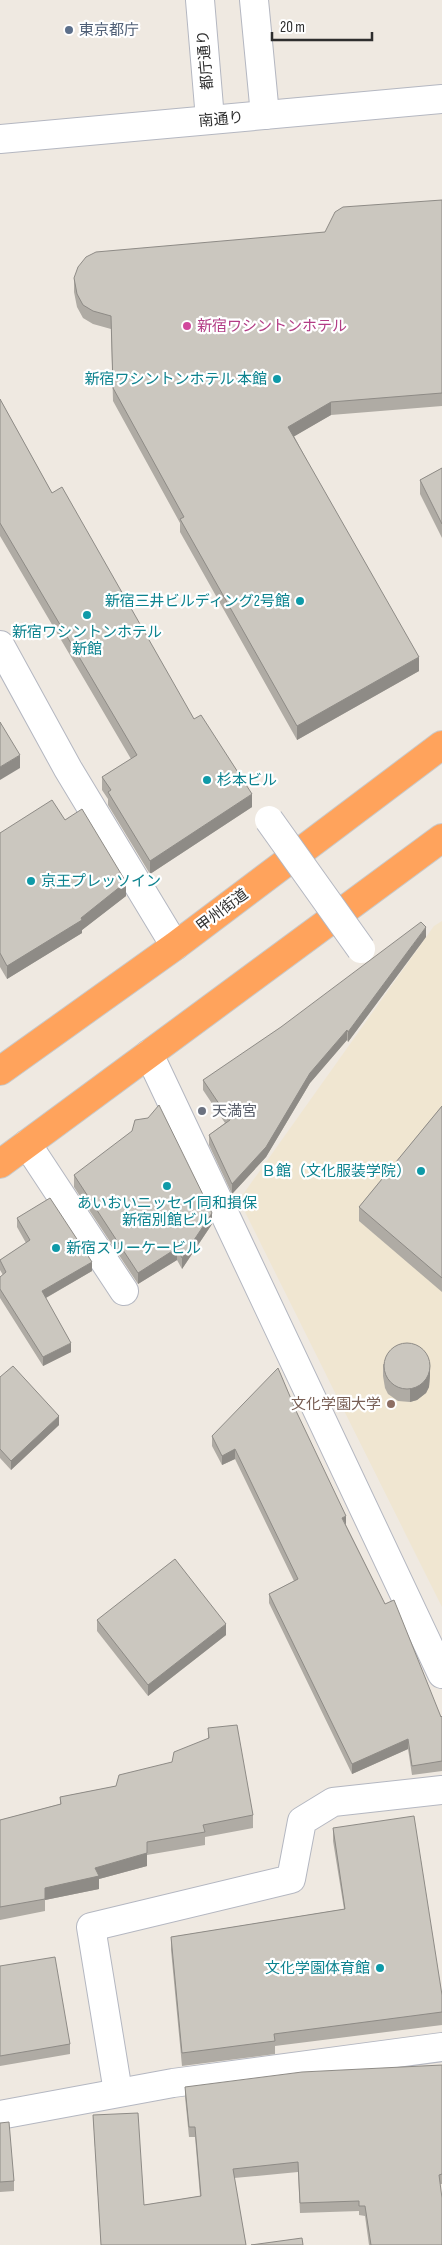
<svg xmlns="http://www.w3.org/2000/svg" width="442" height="2245" font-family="'Sofia Sans Condensed','Noto Sans JP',sans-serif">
<rect width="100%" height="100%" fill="#efe9e1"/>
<path fill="#f0e6d1" d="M442 921V1607L239 1200 434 926Z"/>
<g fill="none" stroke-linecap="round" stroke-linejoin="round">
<g stroke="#b4b7c1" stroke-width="30">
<g id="street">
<path d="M0 645 68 769 175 946"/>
<path d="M149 1054 442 1674"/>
<path d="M27 1144 124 1291"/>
<path d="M118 2092 91 1927 291 1879 302 1821 333 1802 442 1790"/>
<path d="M0 2115 173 2083 442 2047"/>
</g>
</g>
<g stroke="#b4b7c1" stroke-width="30">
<g id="secondary">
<path d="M200 0 210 119"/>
<path d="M254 0 265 115"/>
<path d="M0 139 442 99"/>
</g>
</g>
<g stroke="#c9c9c9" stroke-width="30">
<g id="highway">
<path d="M0 1071 175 946 442 745"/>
<path d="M0 1164 442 838"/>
</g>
</g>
<use href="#street" stroke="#fff" stroke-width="28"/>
<use href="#secondary" stroke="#fff" stroke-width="28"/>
<use href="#highway" stroke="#ffa35c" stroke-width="28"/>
<g stroke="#b4b7c1" stroke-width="30" stroke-linecap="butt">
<path id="street-bridge" d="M269 820 361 949"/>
</g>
<use href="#street-bridge" stroke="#fff" stroke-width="28"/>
</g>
<g fill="#afaba4">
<path d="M442 200V406L331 415 294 436 419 671 297 740 180 532V523L113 401 111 329 93 324 83 318 77 307 74 292V278L325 232Z"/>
<path d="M0 399 52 493 194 719 252 807 150 874 108 805V799L102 790V777L131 759 0 536Z"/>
<path d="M442 468V538L420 494V480Z"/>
<path d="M65 820 126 896 82 930V933L7 979 0 967V833Z"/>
<path d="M426 937 348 1042 347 1040 310 1083 266 1157 232 1194 209 1145V1135L225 1123 203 1090V1080Z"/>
<path d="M442 1106V1292L359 1221V1207Z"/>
<path d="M74 1175 212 1224 182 1269 177 1260 138 1284 74 1187Z"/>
<path d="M17 1218 92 1271 46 1298 71 1352 43 1366 0 1298V1277L3 1275 0 1270V1260L26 1243 17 1227Z"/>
<path d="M383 1364 430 1375 429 1387 426 1393 417 1400 410 1402 398 1401 388 1394 385 1388 383 1376Z"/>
<path d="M0 1377 59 1425 11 1470 0 1458Z"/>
<path d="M297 1413 346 1525 441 1717 442 1716V1771L412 1775 408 1749 352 1774 269 1603V1594L294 1581 235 1459 222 1465 212 1446V1436Z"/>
<path d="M97 1620 226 1635 148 1696 97 1631Z"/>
<path d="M208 1728 253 1815V1828L205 1837V1845L147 1855V1866L99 1879V1889L45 1900V1911L0 1920V1820L60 1804V1797L116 1786 172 1762 208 1739Z"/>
<path d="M333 1828 442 1995V2025L275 2046V2054L182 2066 171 1950V1937L344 1909 333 1841Z"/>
<path d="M0 1966 70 2044V2054L0 2066Z"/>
<path d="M442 2065V2184H440L442 2245H369L365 2216 359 2215V2211L300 2213 298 2172 234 2178 246 2245H101L93 2115 144 2205 200 2196 195 2137H189L185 2097V2087Z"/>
<path d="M0 2123 14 2181V2191L0 2192Z"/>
</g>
<g fill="#8e8b86">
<path d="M331 402V415L288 440V427Z"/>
<path d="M419 657V671L297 740V726Z"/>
<path d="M20 755V768L0 780V767Z"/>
<path d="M252 794V807L150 874V861Z"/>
<path d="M126 882V896L82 930V933L7 979V966L81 918Z"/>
<path d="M426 927V937L348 1042V1032Z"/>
<path d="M347 1030V1040L310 1083 266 1157 232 1194V1184L310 1073Z"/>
<path d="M212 1213V1224L182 1269V1258Z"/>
<path d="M177 1248V1260L138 1284V1273Z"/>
<path d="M92 1262V1271L42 1300V1291Z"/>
<path d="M71 1343V1352L43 1366V1357Z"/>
<path d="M430 1362V1375L429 1387 426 1393 417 1400 410 1402V1389Z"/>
<path d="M59 1416V1425L11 1470V1461Z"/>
<path d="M235 1449V1459L222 1465V1456Z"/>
<path d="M346 1516V1525L342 1518Z"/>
<path d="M226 1624V1635L148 1696V1685Z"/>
<path d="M408 1739V1749L352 1774V1764Z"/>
<path d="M147 1853V1866L99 1879V1889L45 1900V1888L95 1868Z"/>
</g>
<g fill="#cbc7bf" stroke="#8e8b86">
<path d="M442 200V393L331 402 288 427 419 657 297 726 180 519 184 517 113 388 111 316 93 311 83 305 77 294 74 278 78 267 86 257 96 252 325 232 335 212 343 207Z"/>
<path d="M0 399 52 493 62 487 194 719 201 715 252 794 150 861 108 792 111 790 102 777 137 755 0 523Z"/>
<path d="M442 468V524L420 480Z"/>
<path d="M0 722 20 755 0 767Z"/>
<path d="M52 800 65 820 82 809 126 882 81 918 82 920 7 966 0 953V833Z"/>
<path d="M421 922 426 927 348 1032 347 1030 310 1073 266 1147 232 1184 209 1135 230 1120 203 1080 281 1027Z"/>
<path d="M159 1105 212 1213 182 1258 177 1248 138 1273 74 1175 132 1131 135 1120 148 1118Z"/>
<path d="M442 1106V1278L359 1207Z"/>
<path d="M50 1198 92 1262 42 1291 71 1343 43 1357 0 1289V1277L6 1272 0 1260 30 1240 17 1218Z"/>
<circle cx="407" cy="1366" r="23"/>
<path d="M13 1366 59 1416 11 1461 0 1449V1377Z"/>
<path d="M278 1368 297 1413 346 1516 342 1518 385 1604 394 1600 441 1717 442 1716V1761L412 1766 408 1739 352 1764 269 1594 298 1579 235 1449 222 1456 212 1436Z"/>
<path d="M175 1559 226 1624 148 1685 97 1620Z"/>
<path d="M237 1725 253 1815 203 1825 205 1832 147 1842V1853L95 1868 99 1876 45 1888V1899L0 1907V1820L61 1804 60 1797 116 1786 119 1775 172 1762 174 1752 209 1738 208 1728Z"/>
<path d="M414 1816 442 1995V2012L274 2034 275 2041 182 2053 171 1937 345 1909 333 1828Z"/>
<path d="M55 1957 70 2044 0 2056V1966Z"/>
<path d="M442 2065V2174L439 2175 442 2198V2245H371L365 2206H359V2201L300 2203 298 2162 233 2169 246 2245H101L93 2115 138 2113 144 2205 201 2196 195 2127H189L185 2087 302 2072Z"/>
<path d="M9 2122 14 2181 0 2182V2123Z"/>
<path d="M302 2238 303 2245H251Z"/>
</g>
<circle fill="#5c6f8a" stroke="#fff" stroke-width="2" cx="69" cy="30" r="5"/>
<circle fill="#d1479c" stroke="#fff" stroke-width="2" cx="187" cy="326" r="5"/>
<g fill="#0f9aa8" stroke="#fff" stroke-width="2">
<circle cx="277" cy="379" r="5"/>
<circle cx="300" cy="601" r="5"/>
<circle cx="87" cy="615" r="5"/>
<circle cx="207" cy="780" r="5"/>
<circle cx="31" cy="881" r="5"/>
<circle cx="421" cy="1171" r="5"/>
<circle cx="167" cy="1186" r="5"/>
<circle cx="56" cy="1248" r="5"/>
<circle cx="380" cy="1968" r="5"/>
</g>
<circle fill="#6b7280" stroke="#fff" stroke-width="2" cx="202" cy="1111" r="5"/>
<circle fill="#8d6e63" stroke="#fff" stroke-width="2" cx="391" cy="1404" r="5"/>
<g text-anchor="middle" stroke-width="4.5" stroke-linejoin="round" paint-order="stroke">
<g font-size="15" fill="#4e5e75" stroke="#fff" text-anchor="start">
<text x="79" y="35">東京都庁</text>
</g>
<g font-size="15" fill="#2e2e2e" stroke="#fff">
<text transform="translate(205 60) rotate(-95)" y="5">都庁通り</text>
<text transform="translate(221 119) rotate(-5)" y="5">南通り</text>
<text transform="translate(222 910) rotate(-37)" y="5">甲州街道</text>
</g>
<g font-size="15" fill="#b23c85" stroke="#fff" text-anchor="start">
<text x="197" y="331">新宿ワシントンホテル</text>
</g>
<g font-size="15" fill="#0d838f" stroke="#fff" text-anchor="end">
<text x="267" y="384">新宿ワシントンホテル 本館</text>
<text x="290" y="606">新宿三井ビルディング2号館</text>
<text x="87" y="637" text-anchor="middle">新宿ワシントンホテル<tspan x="87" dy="17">新館</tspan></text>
<text x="217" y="785" text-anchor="start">杉本ビル</text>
<text x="41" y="886" text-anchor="start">京王プレッソイン</text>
<text x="411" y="1176">Ｂ館（文化服装学院）</text>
<text x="167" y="1208" text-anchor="middle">あいおいニッセイ同和損保<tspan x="167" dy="17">新宿別館ビル</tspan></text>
<text x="66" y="1253" text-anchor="start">新宿スリーケービル</text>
<text x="370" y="1973">文化学園体育館</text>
</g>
<g font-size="15" fill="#5b616d" stroke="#fff" text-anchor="start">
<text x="212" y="1116">天満宮</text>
</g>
<g font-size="15" fill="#785e54" stroke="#fff" text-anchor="end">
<text x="381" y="1409">文化学園大学</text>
</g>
</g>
<path d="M272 32v8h100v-8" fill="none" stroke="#2e2e2e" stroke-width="2.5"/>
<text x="280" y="32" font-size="15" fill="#2e2e2e" stroke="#ffffff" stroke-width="4" paint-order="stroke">20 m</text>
</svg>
